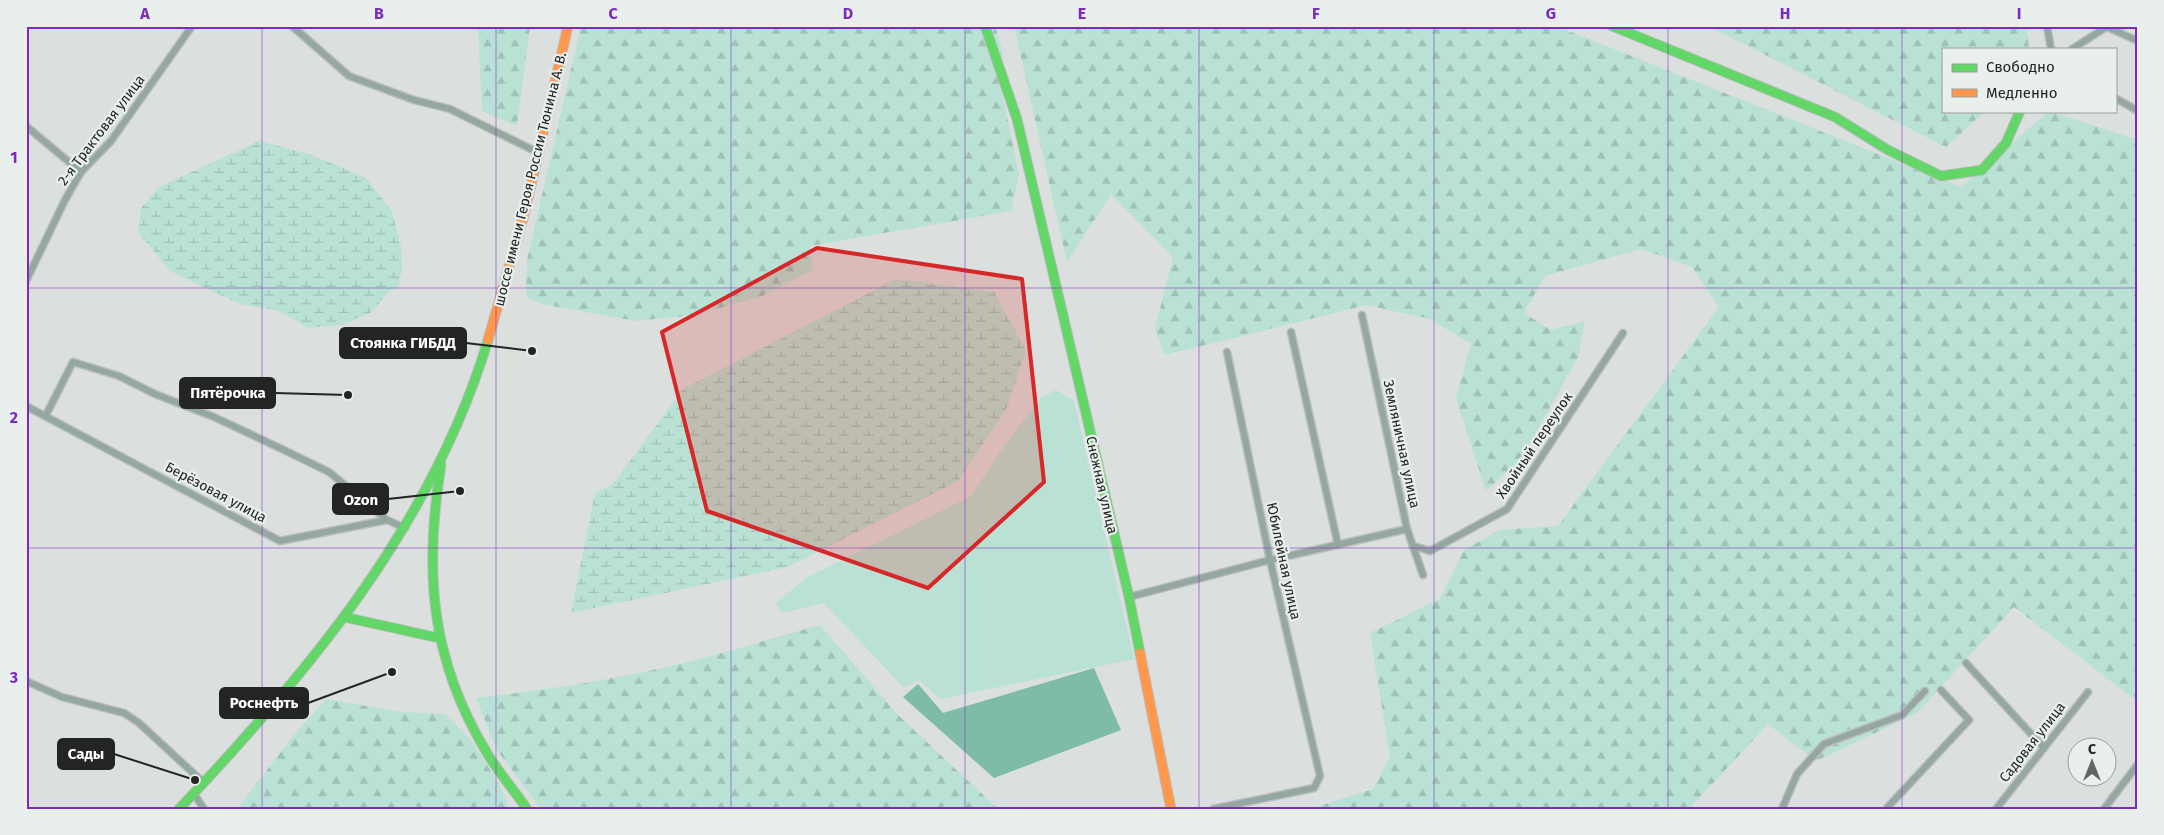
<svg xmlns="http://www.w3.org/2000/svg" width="2164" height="835" font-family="'Fira Sans',sans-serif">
<defs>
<pattern id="forest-firs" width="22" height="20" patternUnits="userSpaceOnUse" patternTransform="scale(1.25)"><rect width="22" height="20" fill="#b9e1d4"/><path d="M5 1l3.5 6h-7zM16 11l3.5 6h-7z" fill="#9fc1b6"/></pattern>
<pattern id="wetland-marsh" width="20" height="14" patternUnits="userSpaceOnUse" patternTransform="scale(1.25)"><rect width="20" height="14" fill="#b9e1d4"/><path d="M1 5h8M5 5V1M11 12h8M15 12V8" fill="none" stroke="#9fc1b6"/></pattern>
</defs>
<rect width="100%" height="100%" fill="#dbe0de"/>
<path fill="#b9e1d4" d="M1056 390 1074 401 1134 659 941 699 919 680 904 688 824 603 782 613 776 603 806 578 971 496 1006 443 1041 398Z"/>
<g fill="url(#forest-firs)">
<path d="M478 26H530L517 126 482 111Z"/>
<path d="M581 26H995L1003 53 998 73 1019 174 1011 211 810 246 813 270 762 296 695 315 636 321 541 304 526 296 527 260Z"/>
<path d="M1014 26H1556L1961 187 2049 111 2138 140V702L2014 607 1917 713 1816 761 1768 724 1689 809H1309L1373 789 1390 757 1370 633 1440 599 1464 550 1500 530 1558 526 1719 307 1692 267 1641 249 1545 276 1524 313 1551 330 1585 321 1578 357 1521 459 1486 491 1456 398 1471 344 1430 319 1366 305 1165 355 1155 329 1173 257 1111 194 1067 262Z"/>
<path d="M1708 26H2027L2029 49H1943V111H1985L1946 147Z"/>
<path d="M820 625 898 715 998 809H541L497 750 476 698C554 689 632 677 707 657 745 647 783 635 820 625Z"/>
<path d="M326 699 402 712 445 714 471 740 499 784 510 809H237L289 741Z"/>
</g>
<g fill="url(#wetland-marsh)">
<path d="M259 141 309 154 365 177 392 211 401 246 402 271 398 287 388 292 372 312 342 325 308 328 279 311 240 304 170 271 138 232 141 208 159 187Z"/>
<path d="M896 279 994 292 1026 351 1007 408 958 481 788 567 571 613 595 493 613 484 683 389Z"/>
</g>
<path fill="#7ebba9" d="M1094 668 1121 730 994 778 903 697 918 684 943 713Z"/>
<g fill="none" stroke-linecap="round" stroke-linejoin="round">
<g stroke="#bbbebd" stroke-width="9">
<g id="street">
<path d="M292 26 349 76 414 100 450 109 539 153"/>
<path d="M2047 26 2051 49"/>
<path d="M2107 27 2138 41"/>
<path d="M2072 49 2108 26"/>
<path d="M2115 98 2138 111"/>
<path d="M26 126 81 172"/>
<path d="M26 281 65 200 81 172 111 141 192 26"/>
<path d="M1362 315 1407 529 1423 575"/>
<path d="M1291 332 1338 545"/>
<path d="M26 406 280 541 387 520 405 528"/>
<path d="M46 415 73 362 119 376 155 394 214 417 284 450 329 472 387 520"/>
<path d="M1414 546 1430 551 1507 509 1623 333"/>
<path d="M1129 597 1270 560 1407 529"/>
<path d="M1966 663 2044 748"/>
<path d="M26 681 62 697 124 713 139 723 204 783"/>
<path d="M194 794 204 809"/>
<path d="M1213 809 1314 788 1320 776 1270 560 1227 352"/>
<path d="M1782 809 1797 774 1824 744 1902 715 1925 691"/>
<path d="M1886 809 1969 720 1941 690"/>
<path d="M1996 809 2088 692"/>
<path d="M2104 809 2138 764"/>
</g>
</g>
<g stroke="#bbbebd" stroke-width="11">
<g id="fast">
<path d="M985 26 1017 119 1129 597 1140 653"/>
<path d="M1612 26 1835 117 1888 150 1941 176 1982 170 2006 143 2020 111"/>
<path d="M441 465C424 571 430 659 487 753 499 773 514 790 527 809"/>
<path d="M344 617 439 638"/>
<path d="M179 809C309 672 433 524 488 340"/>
</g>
</g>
<g stroke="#bbbebd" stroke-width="11">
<g id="slow">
<path d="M488 340 525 211 568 26"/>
<path d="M1140 653 1171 809"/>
</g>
</g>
<use href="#street" stroke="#94a7a1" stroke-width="6"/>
<use href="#fast" stroke="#63d668" stroke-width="9"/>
<use href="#slow" stroke="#ff974d" stroke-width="9"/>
</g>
<path fill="#d62828" fill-opacity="0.2" stroke="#d62828" stroke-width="4" stroke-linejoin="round" d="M817 248 1022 279 1044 482 928 588 707 511 662 332Z"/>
<path fill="none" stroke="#7b2cbf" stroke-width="1" stroke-opacity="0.55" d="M262 26V809M496 26V809M731 26V809M965 26V809M1199 26V809M1434 26V809M1668 26V809M1902 26V809M26 288H2138M26 548H2138"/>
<g text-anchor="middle" stroke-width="4.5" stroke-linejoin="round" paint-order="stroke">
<g font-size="14" fill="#222524" stroke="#e8efec">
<text transform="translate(101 130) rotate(-53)" y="5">2-я Трактовая улица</text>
<text transform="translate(530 179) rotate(-76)" y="5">шоссе имени Героя России Тюнина А. В.</text>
<text transform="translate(1402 444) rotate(78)" y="5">Земляничная улица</text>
<text transform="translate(1534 445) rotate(-56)" y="5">Хвойный переулок</text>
<text transform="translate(1102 485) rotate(77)" y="5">Снежная улица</text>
<text transform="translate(216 492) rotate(28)" y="5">Берёзовая улица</text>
<text transform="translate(1284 561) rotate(78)" y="5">Юбилейная улица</text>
<text transform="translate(2032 742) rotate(-52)" y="5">Садовая улица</text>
</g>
</g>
<path fill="none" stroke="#222524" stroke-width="2" d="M532 351L466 343M348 395L275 393M460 491L388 499M392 672L308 703M195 780L114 754"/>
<g fill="#222524" stroke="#e8efec" stroke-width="2">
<circle cx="532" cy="351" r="5"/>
<circle cx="348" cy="395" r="5"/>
<circle cx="460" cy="491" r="5"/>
<circle cx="392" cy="672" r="5"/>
<circle cx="195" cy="780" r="5"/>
</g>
<g fill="#222524" stroke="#222524" stroke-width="2">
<rect x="340" y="328" width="126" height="30" rx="5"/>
<rect x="180" y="378" width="95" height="30" rx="5"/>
<rect x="333" y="484" width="55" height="30" rx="5"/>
<rect x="220" y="688" width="88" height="30" rx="5"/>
<rect x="58" y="739" width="56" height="30" rx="5"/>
</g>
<g font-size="15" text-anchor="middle" font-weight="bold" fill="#fff">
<text x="403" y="348">Стоянка ГИБДД</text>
<text x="228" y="398">Пятёрочка</text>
<text x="361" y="505">Ozon</text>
<text x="264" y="708">Роснефть</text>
<text x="86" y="759">Сады</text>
</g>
<rect width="2164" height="835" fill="none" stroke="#e8efec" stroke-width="55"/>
<rect x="1942" y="48" width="175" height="65" fill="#e8efec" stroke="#999e9c"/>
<rect x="1952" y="64" width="25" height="8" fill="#63d668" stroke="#999e9c"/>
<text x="1986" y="72" font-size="15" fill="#222524">Свободно</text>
<rect x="1952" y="89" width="25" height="8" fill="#ff974d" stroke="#999e9c"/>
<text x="1986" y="98" font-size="15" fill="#222524">Медленно</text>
<g transform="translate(2092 762)"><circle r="24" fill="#e8efec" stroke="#999e9c"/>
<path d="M0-4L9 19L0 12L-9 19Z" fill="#636665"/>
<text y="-8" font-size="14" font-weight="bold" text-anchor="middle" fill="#222524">С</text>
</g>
<rect x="28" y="28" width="2108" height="780" fill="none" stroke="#7b2cbf" stroke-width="2"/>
<g font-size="16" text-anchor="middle" font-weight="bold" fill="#7b2cbf">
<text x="145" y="19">A</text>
<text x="379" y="19">B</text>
<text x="613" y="19">C</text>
<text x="848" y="19">D</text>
<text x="1082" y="19">E</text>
<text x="1316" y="19">F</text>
<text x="1551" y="19">G</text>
<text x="1785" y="19">H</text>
<text x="2019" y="19">I</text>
<text x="14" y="163">1</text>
<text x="14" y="423">2</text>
<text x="14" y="683">3</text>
</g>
</svg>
